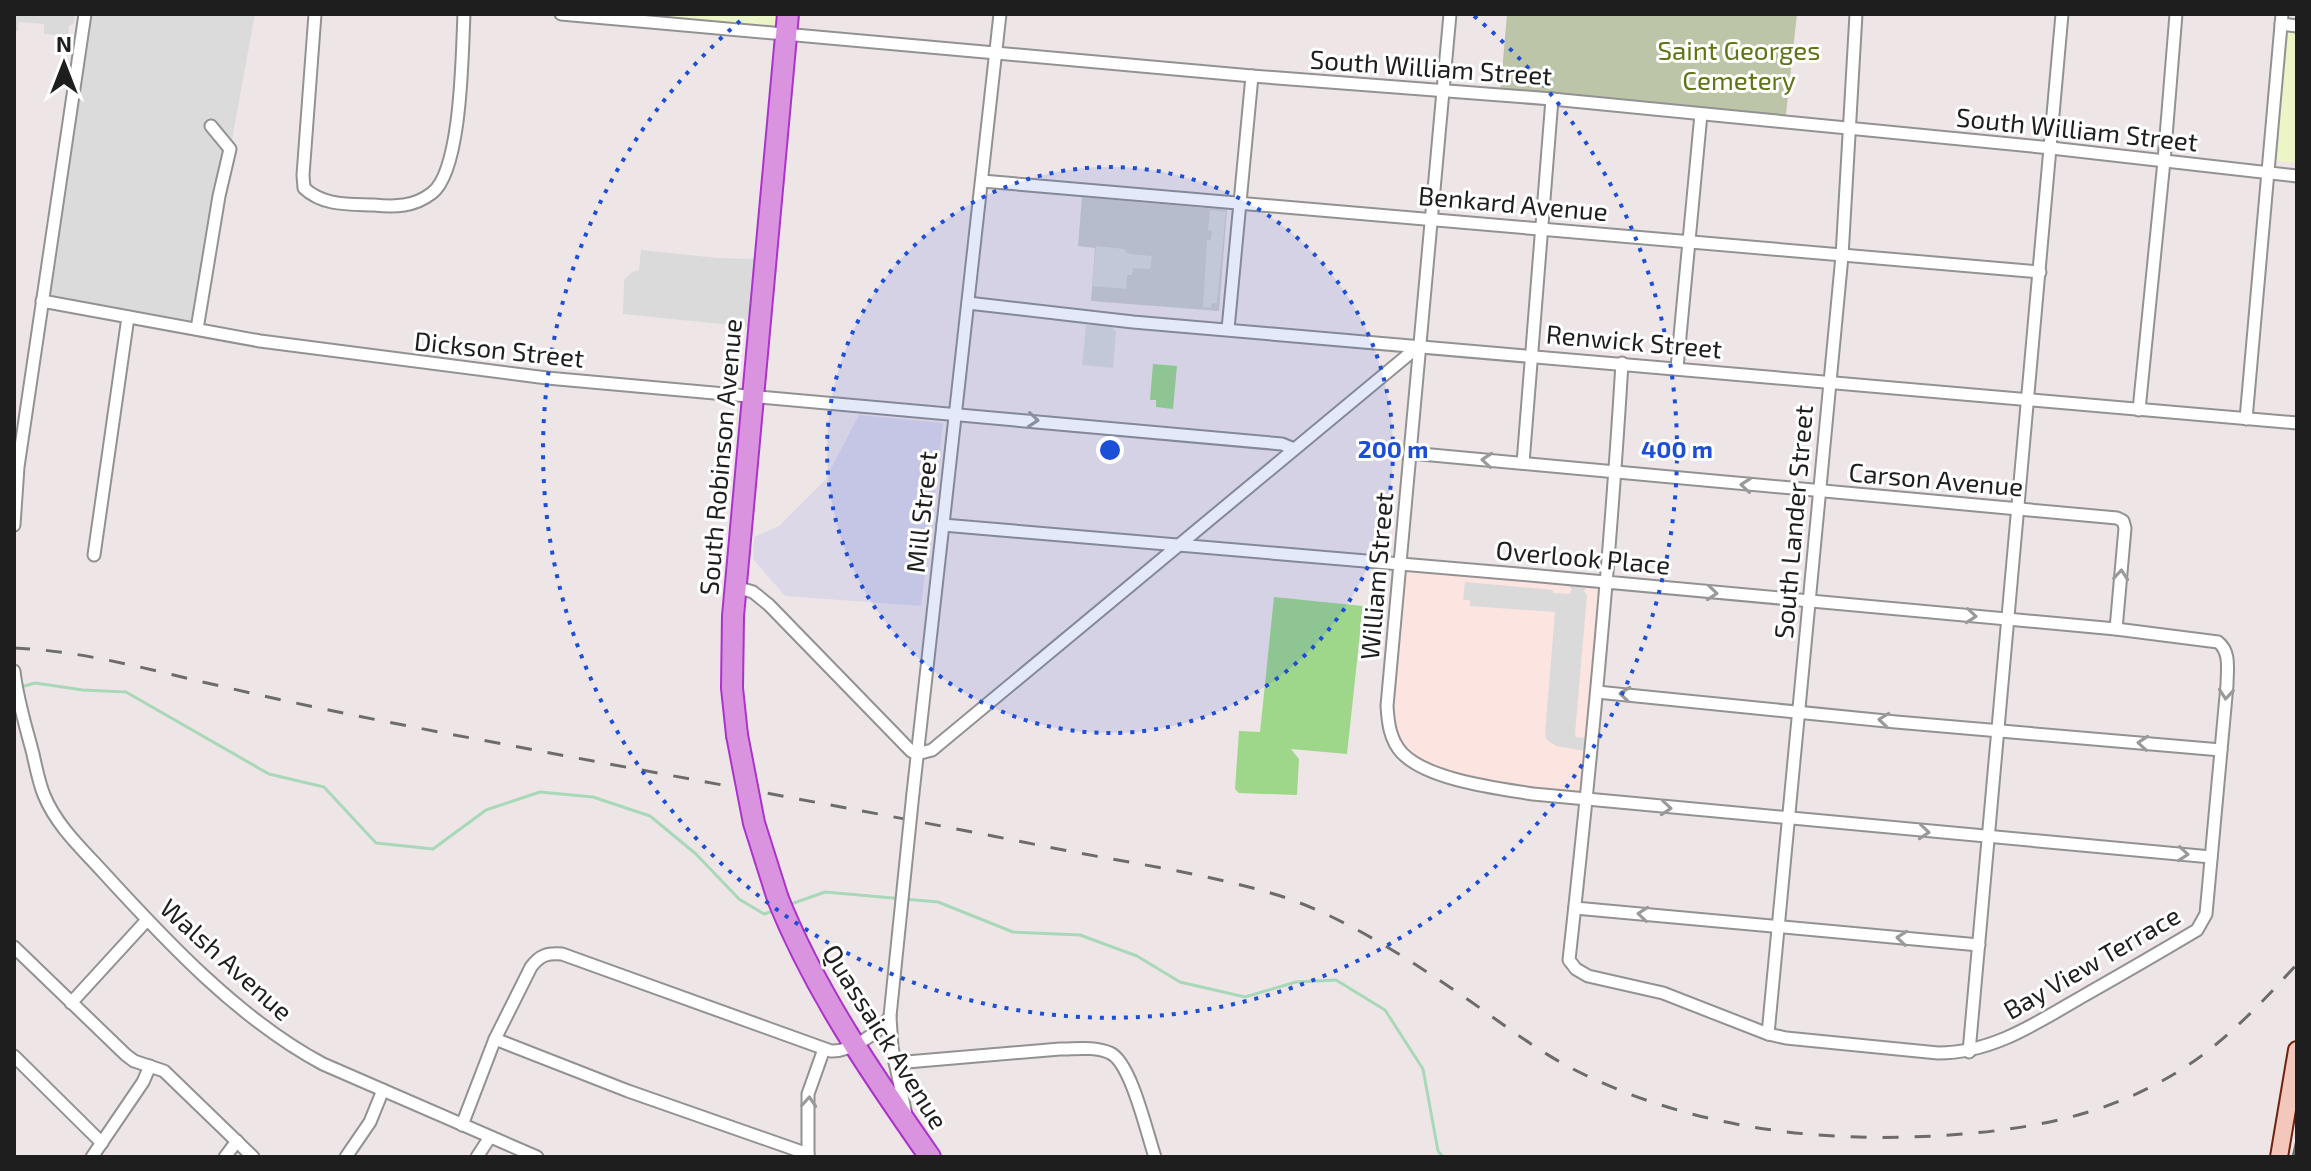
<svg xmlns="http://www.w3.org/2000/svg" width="2311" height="1171" font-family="'Exo 2',sans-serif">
<rect width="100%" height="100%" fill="#eee5e7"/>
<path fill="#dcdbdc" d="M85 14H255L197 329 42 301Z"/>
<path fill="#dcd8e7" d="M859 415 943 423 921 606 785 596 753 559 754 537 779 526 825 480Z"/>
<path fill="#fce4e0" d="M1400 564 1606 583 1588 800 1430 771 1402 753 1387 706Z"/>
<path fill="#ccc" d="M1082 197 1227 210 1219 311 1091 301 1095 248 1078 246Z"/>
<path fill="#bdc5a8" d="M1507 14H1797L1785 123 1500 95Z"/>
<g fill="#ebf5c6">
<path d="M575 14H788L786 33Z"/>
<path d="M2287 32 2297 33V163L2277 161Z"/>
</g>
<g fill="#9ed78a">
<path d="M1153 364 1177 366 1173 409 1156 407V400H1150Z"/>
<path d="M1274 597 1363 606 1347 754 1291 749 1299 759 1297 795 1239 793 1235 789 1239 731 1260 732Z"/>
</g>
<g fill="#dadada">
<path d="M14 14H75L74 23 69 26 68 36 44 34V24L19 22 18 31H14Z"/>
<path d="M1210 210 1226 212 1217 303H1212L1211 308 1203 307 1207 240H1211L1212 231 1208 230Z"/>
<path d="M1096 246 1124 249 1129 254 1152 256 1150 269 1133 268 1132 275H1127L1126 289 1092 286Z"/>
<path d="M641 250 717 258 757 259 751 327 623 314 624 280 632 272 639 270Z"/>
<path d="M1091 322 1113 324V330L1116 331 1113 368 1082 365 1086 325H1091Z"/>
<path d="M1465 582 1553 590V593L1569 594 1572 590 1570 586 1586 588 1584 591 1587 595 1575 734 1576 737 1586 738 1585 751 1556 746 1547 740 1545 734 1555 612 1470 606V600H1463Z"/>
</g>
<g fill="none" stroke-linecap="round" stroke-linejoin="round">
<g stroke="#a9d8b9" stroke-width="3">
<path d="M21 687 35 683 83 690 126 692 269 774 324 787 376 843 433 849 486 810 540 792 593 797 650 816 696 854 739 899 764 914 773 911"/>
<path d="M791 904 825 892 938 902 1013 932 1080 935 1137 956 1180 982 1245 997 1296 982 1336 980 1385 1010 1423 1069 1438 1151 1443 1157"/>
</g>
<g stroke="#929292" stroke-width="15">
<g id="street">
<path d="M315 14 303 175 304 188C323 206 349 204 374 205 395 207 414 207 432 193 462 170 462 52 464 14"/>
<path d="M561 14 1252 76 1552 99 2051 148 2297 176"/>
<path d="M1450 14 1387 706C1388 723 1390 740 1402 753 1428 780 1496 788 1533 794L2211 857"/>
<path d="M2281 24 2297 26"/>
<path d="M982 181 2040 272"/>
<path d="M42 301 260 341 547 378 1282 444 1294 449"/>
<path d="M968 303 1133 322 2297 423"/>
<path d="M197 329 219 196 230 149 211 126"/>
<path d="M1228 329 1252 76"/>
<path d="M1677 368 1701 114"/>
<path d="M2139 410 2164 161 2176 14"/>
<path d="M2246 419 2282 14"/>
<path d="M1410 453 2117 518 2123 521 2125 528 2116 629"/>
<path d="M1523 463 1552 99"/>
<path d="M14 525 18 467 85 14"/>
<path d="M943 525 1518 574 2116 629 2218 642C2231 652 2227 670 2227 685L2206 914 2197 930C2160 952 2122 974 2085 995 2038 1022 1993 1053 1938 1053L1786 1038 1768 1034 1663 993 1588 976 1576 969 1569 960C1591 762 1610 563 1622 363"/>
<path d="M94 555 128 317"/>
<path d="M736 587 753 592 769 605 911 751 917 754 932 750 1420 345"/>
<path d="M14 671C17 699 26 727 33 754 36 768 39 783 44 795 56 825 82 849 103 872 166 941 240 1020 323 1064L537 1157"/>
<path d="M1597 692 1896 722 2221 750"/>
<path d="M913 793 1000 14"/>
<path d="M1575 908 1979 945"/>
<path d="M14 947 126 1055 134 1061 164 1071 253 1157"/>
<path d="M71 1003 147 920"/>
<path d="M890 1017 892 1047 906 1115"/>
<path d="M1768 1034 1842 256 1856 14"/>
<path d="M495 1039 628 1091 808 1154"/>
<path d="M1969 1052 2062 14"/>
<path d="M14 1056 102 1143"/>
<path d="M895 1063 1060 1049C1076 1049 1095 1046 1110 1053 1131 1062 1147 1134 1155 1157"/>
<path d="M462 1125 495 1039 531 967C540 955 547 953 562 954L831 1051C850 1052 881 1032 890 1016"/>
<path d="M92 1157 143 1082 150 1066"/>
<path d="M225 1157 237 1141"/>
<path d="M346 1157 370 1122 383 1090"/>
<path d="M477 1157 490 1137"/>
<path d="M808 1157V1094L824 1049"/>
</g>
</g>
<g stroke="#6c240e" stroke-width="20">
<path id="secondary" d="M2279 1157 2297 1050"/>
</g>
<g stroke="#aa33cb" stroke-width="24">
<g id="highway">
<path d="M737 735 732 688 733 616 788 14"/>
<path d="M778 899C816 993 872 1074 930 1157"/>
</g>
</g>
<use href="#street" stroke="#fff" stroke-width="11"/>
<use href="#secondary" stroke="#f4c7bd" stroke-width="16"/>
<use href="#highway" stroke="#da93df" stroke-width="20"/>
<g stroke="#6c6c6c" stroke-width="3" stroke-dasharray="16 16" stroke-linecap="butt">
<path d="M14 648C88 651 157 672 229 688 319 709 411 727 503 744 686 779 870 811 1053 848 1124 862 1197 872 1267 892 1337 911 1410 960 1470 1001 1503 1024 1535 1049 1571 1068 1696 1132 1836 1146 1974 1133 2039 1127 2102 1114 2160 1082 2215 1053 2256 1009 2297 964"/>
<path d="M2293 1157 2297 1140"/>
</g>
<g stroke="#929292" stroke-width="15" stroke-linecap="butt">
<path id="street-bridge" d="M890 1016 913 793"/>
</g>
<g stroke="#aa33cb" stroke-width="24" stroke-linecap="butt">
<path id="highway-bridge" d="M737 735 754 823 778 899"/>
</g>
<use href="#street-bridge" stroke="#fff" stroke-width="11"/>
<use href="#highway-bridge" stroke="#da93df" stroke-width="20"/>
</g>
<defs><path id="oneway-chevron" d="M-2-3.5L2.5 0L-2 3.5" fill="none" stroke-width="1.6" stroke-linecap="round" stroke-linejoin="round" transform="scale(2)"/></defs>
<g stroke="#9a9a9a">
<use href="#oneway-chevron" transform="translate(1033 420) rotate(5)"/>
<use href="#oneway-chevron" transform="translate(1487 460) rotate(-175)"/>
<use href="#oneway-chevron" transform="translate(1746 485) rotate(-175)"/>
<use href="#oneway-chevron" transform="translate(2121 575) rotate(-85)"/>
<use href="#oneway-chevron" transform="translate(1712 593) rotate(5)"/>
<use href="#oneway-chevron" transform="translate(1971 616) rotate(5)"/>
<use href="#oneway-chevron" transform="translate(1625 694) rotate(-174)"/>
<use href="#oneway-chevron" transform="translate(2226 694) rotate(95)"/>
<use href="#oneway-chevron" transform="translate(1884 720) rotate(-174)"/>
<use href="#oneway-chevron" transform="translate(2143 743) rotate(-175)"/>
<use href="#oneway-chevron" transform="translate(1666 808) rotate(5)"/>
<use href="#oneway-chevron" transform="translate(1924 832) rotate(5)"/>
<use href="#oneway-chevron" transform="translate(2183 854) rotate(5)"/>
<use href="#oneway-chevron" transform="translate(1643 914) rotate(-175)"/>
<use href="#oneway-chevron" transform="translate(1902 938) rotate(-174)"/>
<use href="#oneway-chevron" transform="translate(809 1102) rotate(-86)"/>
</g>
<circle cx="1110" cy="450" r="283" fill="#1d4ed8" fill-opacity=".12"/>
<g fill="none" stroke="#1d4ed8" stroke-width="4" stroke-dasharray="4 8">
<circle cx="1110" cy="450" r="283"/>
<path d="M1474 16A567 567 0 1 1 746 16"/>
</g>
<g text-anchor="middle" stroke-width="6" stroke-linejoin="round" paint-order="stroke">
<g font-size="26" fill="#607415" stroke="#fff">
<text x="1739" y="60">Saint Georges<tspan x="1739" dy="30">Cemetery</tspan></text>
</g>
<g font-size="26" fill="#1e1e1e" stroke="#fff">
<text transform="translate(1431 68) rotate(4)" y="9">South William Street</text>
<text transform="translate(2077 130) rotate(6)" y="9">South William Street</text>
<text transform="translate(1513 204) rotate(5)" y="9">Benkard Avenue</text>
<text transform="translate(1634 342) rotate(5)" y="9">Renwick Street</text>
<text transform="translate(499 350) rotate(6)" y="9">Dickson Street</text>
<text transform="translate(721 457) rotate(-85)" y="9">South Robinson Avenue</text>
<text transform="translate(1936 480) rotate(5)" y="9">Carson Avenue</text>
<text transform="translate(922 512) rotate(-84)" y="9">Mill Street</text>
<text transform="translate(1794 522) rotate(-85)" y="9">South Lander Street</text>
<text transform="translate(1583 558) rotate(5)" y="9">Overlook Place</text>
<text transform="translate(1377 576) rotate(-85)" y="9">William Street</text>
<text transform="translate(226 960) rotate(42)" y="9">Walsh Avenue</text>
<text transform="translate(2092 963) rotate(-30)" y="9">Bay View Terrace</text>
<text transform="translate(885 1037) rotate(58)" y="9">Quassaick Avenue</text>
</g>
</g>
<circle cx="1110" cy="450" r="12" fill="#1d4ed8" stroke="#fff" stroke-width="4"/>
<g font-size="24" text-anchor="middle" font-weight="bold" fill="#1d4ed8" stroke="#fff" stroke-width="6" stroke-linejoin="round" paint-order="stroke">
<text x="1393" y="458">200 m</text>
<text x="1677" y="458">400 m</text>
</g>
<rect width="2311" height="1171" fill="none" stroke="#1e1e1e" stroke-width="32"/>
<g transform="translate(64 64)" stroke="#ffffff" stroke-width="6" paint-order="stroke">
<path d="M0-6L14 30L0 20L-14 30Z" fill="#1e1e1e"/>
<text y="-12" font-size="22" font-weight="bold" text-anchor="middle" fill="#1e1e1e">N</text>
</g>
</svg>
